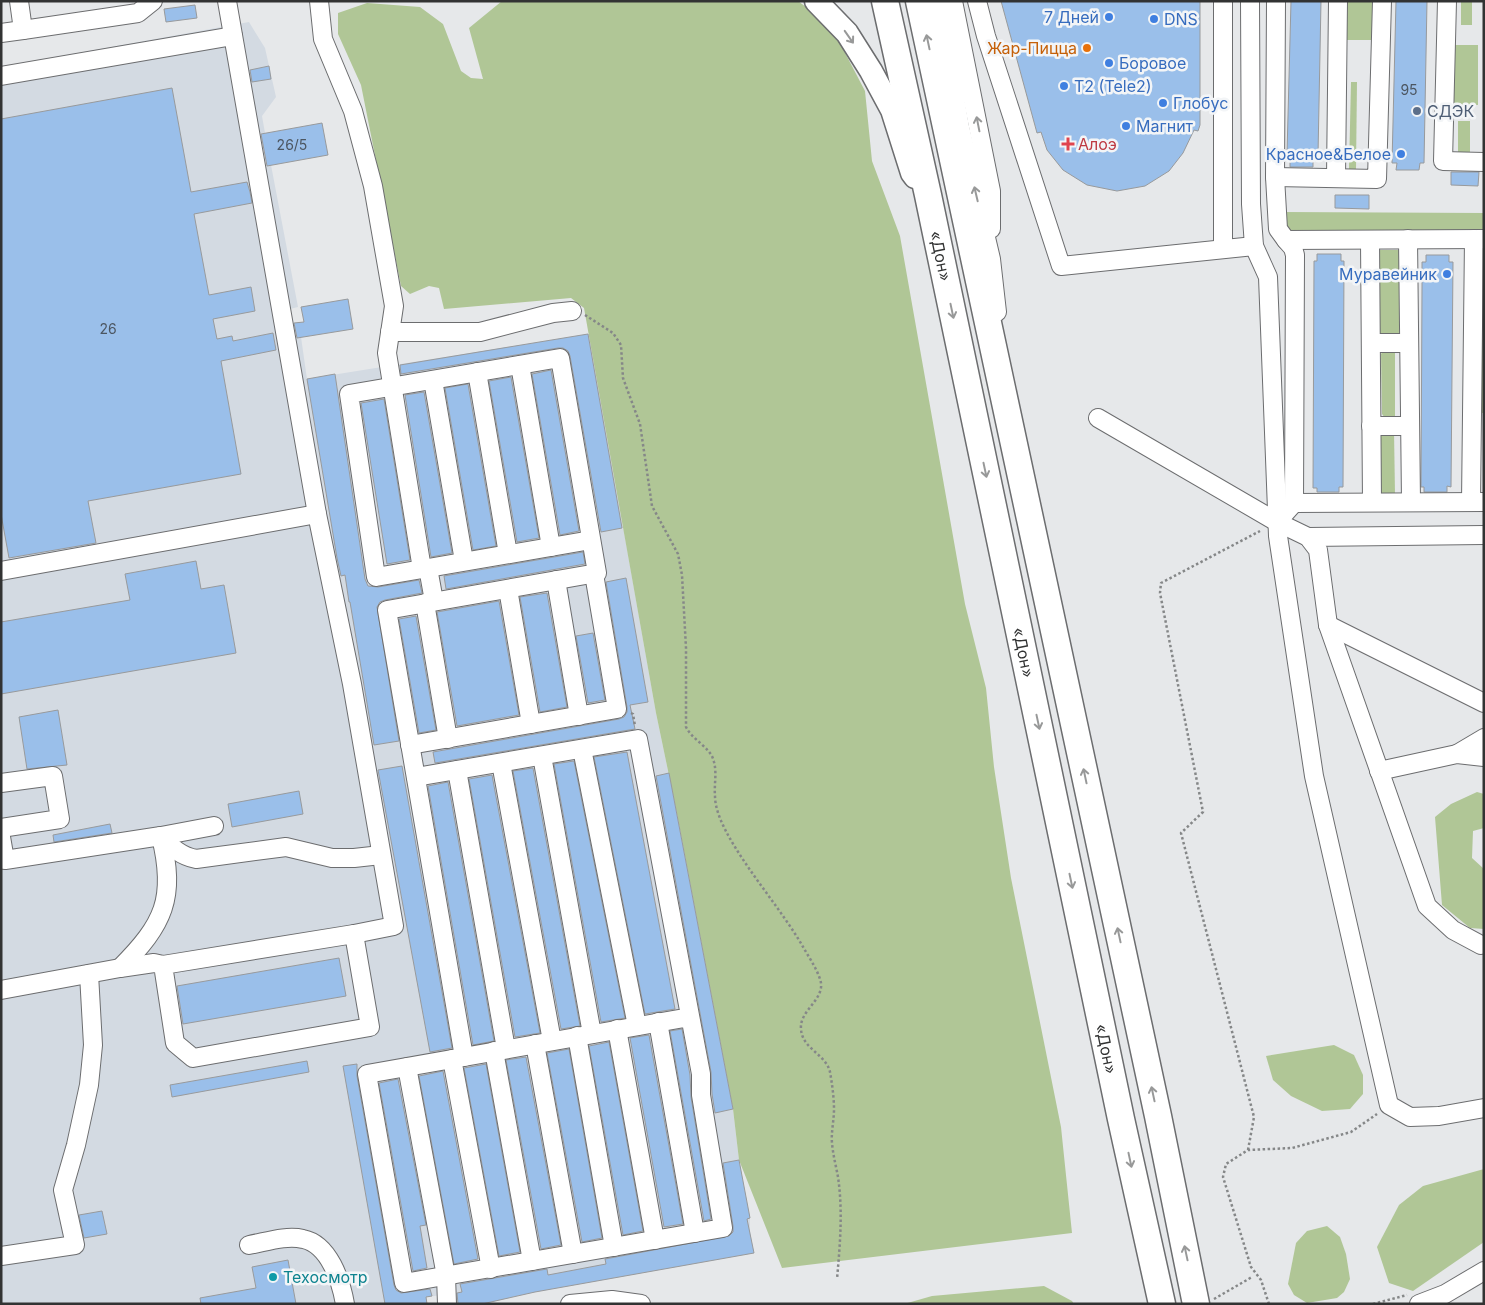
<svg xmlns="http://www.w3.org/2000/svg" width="1485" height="1305" font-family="Inter,sans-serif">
<rect width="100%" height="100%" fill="#e6e8ea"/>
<path fill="#d3dae2" d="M249 22 265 48 276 97 262 116 265 133 257 134 263 167 271 165 298 307 286 310 291 339 301 337 307 379 589 334 656 713 677 814 733 1109 739 1160 750 1218V1231L754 1253 535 1292 482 1304H454L451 1294 426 1297 427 1304H1V67Z"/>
<g fill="#b0c696">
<path d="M502 1H798L831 26 865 91 872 161 900 236 965 604 986 688 994 767 1011 878 1061 1127 1072 1233 782 1268 739 1160 733 1109 677 814 656 713 584 308 571 298 444 309 439 288 429 286 410 294 401 286 361 85 338 34V13L367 3 420 7 443 24 461 71 471 78 483 79 469 28Z"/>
<rect x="1347" y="1" width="28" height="39"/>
<rect x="1461" y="1" width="11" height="24"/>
<rect x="1452" y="45" width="26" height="60"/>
<path d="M1351 82H1357L1356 169H1349Z"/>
<rect x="1458" y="121" width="12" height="31"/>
<path d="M1284 212 1484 213V232L1283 231Z"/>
<path d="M1379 250H1399V338H1378Z"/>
<rect x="1479" y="340" width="5" height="73"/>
<path d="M1395 349V419L1385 418 1382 414 1381 354 1383 351Z"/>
<path d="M1377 431H1394L1395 495H1378Z"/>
<path d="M1477 792 1484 794V828L1473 831 1472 858 1484 869V929L1470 928 1442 905 1435 817 1451 804Z"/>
<path d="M1334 1045 1354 1055 1363 1075V1094L1350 1109 1322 1111 1291 1096 1273 1080 1266 1056Z"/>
<path d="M1484 1169V1242L1413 1291 1389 1283 1377 1247 1399 1205 1423 1186Z"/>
<path d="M1327 1226 1340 1237 1346 1254 1350 1279 1344 1292 1337 1298 1307 1303 1294 1295 1288 1284 1296 1243 1307 1231Z"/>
<path d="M1044 1286 1072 1301 1074 1304H904L932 1296Z"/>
</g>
<g fill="#9abfea" stroke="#989a9c">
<path d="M1001 1H1200V125L1198 131 1194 130 1183 153 1169 171 1145 186 1117 191 1087 185 1063 170 1047 150 1041 132 1037 133Z"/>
<path d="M1291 1H1321L1318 155H1313V167H1290V154H1287Z"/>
<path d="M1396 1H1427L1424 163H1420L1419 170H1396L1397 163H1392Z"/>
<path d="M195 5 197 18 166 22 164 9Z"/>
<path d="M269 66 271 79 252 82 250 70Z"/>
<path d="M172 88 191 192 247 182 250 192 252 203 194 214 209 295 251 287 255 311 213 319 217 339 232 336 233 341 273 333 276 350 221 361 241 474 88 501 96 543 9 558 1 514V119Z"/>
<path d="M322 123 328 155 267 166 261 134Z"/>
<path d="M1451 172H1479L1478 186 1451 185Z"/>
<path d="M1335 195H1369V209L1335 208Z"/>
<path d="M1317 254H1341V261H1344L1343 487H1339V492H1317V488H1313L1314 261H1317Z"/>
<path d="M1426 255H1449V262H1453L1451 487 1447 486V492H1424V487H1421L1422 287V262H1426Z"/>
<path d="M348 299 353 329 297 338 294 323 304 322 301 307Z"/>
<path d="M588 334 622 528 601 532 570 356 568 351 563 348H558L401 374 400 365Z"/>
<path d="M551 370 579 531 560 535 532 374Z"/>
<path d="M335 374 365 579 368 586 378 587 419 580 422 593 385 600 380 602 377 607 399 741 374 745 350 602H349L345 575 341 576 337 558 307 379Z"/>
<path d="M511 377 539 538 517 542 489 381Z"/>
<path d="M468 384 496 546 473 550 445 388Z"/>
<path d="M424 392 452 553 431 557 405 395Z"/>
<path d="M384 399 410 560 387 564 361 403Z"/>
<path d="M583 552 585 564 446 589 444 576Z"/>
<path d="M196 561 201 589 224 585 236 653 1 694V622L130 600 125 574Z"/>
<path d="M626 578 648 702 630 705 635 729 435 763 433 752 619 719 624 717 627 712V707L606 582Z"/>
<path d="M547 593 567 707 540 712 520 597Z"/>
<path d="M499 601 519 715 457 726 437 612Z"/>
<path d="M416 616 436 730 419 733 399 619Z"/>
<path d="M593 633 605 700 588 703 576 636Z"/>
<path d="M58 710 67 765 27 769 19 717Z"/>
<path d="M627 752 675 1009 645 1014 594 757Z"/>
<path d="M574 761 625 1018 601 1022 554 764Z"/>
<path d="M402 766 452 1048 430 1052 378 770Z"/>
<path d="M533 768 580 1026 561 1029 513 771Z"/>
<path d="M669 773 733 1109 715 1113 712 1094 711 1072 656 776Z"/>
<path d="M492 775 540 1033 515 1037 469 779Z"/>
<path d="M448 782 494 1041 473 1045 428 786Z"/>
<path d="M299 791 303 814 232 827 228 804Z"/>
<path d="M110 824 112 833 54 842 53 835Z"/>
<path d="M339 958 346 996 183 1024 177 986Z"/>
<path d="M682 1029 690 1075 691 1097 711 1219 704 1221 670 1031Z"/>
<path d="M649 1035 683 1224 664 1227 630 1038Z"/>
<path d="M609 1042 643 1231 623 1235 589 1046Z"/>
<path d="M569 1049 602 1238 582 1242 547 1053Z"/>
<path d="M526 1057 561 1245 541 1249 506 1060Z"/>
<path d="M307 1061 309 1072 172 1097 170 1085Z"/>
<path d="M357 1064V1076L394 1285 396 1290 401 1293 430 1289 432 1296 426 1297 427 1304H385L343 1066Z"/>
<path d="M486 1064 520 1252 499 1256 464 1068Z"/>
<path d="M443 1071 478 1259 454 1264 419 1076Z"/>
<path d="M398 1079 426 1225 420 1226 427 1268 413 1271 379 1083Z"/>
<path d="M739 1160 750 1218 747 1219 754 1253 535 1292 482 1304H458L457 1293 462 1292 460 1284 547 1269 548 1275 606 1264 605 1259 729 1236 733 1232V1226L723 1163Z"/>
<path d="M102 1211 107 1234 84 1238 79 1215Z"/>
<path d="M288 1260 296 1304H201L200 1298 256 1288 252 1267Z"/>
</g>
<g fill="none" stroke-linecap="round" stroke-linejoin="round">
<g stroke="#6c6d6f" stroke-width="20">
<g id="minor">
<path d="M19 1 23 30 138 13 153 1"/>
<path d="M227 1 317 514 352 684 394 926 354 934"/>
<path d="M319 1 323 39 353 111 373 186 394 306 387 353 422 569"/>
<path d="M938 1 960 127 991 259 997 312"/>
<path d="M953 1 991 191V229"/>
<path d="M977 1 986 36 1061 266 1254 246"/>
<path d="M1223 1V248"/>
<path d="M1250 1 1251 204 1254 246 1268 277 1278 536 1314 776 1389 1105 1410 1117 1439 1116 1484 1108"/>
<path d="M1276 1 1275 177 1278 229 1286 240 1484 239"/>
<path d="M1447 1 1443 161 1484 162"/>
<path d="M1 33 23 30"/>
<path d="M1 76 233 36"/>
<path d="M1275 177 1377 179 1382 1"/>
<path d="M1336 177 1338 1"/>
<path d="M1408 239 1411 501"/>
<path d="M1370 240 1372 502"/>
<path d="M390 332H480L553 313 572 311"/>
<path d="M1371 343H1409"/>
<path d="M520 365 551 547"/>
<path d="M477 372 508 554"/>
<path d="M433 380 464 561"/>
<path d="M1098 418 1277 522 1308 537 1318 550 1328 625 1427 906 1453 930 1481 945"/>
<path d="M1371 426H1410"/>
<path d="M1471 502 1474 239"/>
<path d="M1294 503 1484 502"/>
<path d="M1277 522 1294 503 1295 255 1293 248 1286 240"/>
<path d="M1308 537 1484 535"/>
<path d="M428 568 434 601"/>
<path d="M1 571 317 514"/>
<path d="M556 580 579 716"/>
<path d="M508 589 531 724"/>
<path d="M425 603 448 739"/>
<path d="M1328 625 1484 703"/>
<path d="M410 745 617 709 594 574"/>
<path d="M582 749 637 1026"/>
<path d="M1457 754 1484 738"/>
<path d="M542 756 592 1034"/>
<path d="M501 763 552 1041"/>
<path d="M457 770 506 1049"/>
<path d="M1379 771 1457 754 1484 757"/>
<path d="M416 777 638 739 701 1074V1095L723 1228 404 1283 367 1074 690 1017"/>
<path d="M1 783 53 776 60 819 1 828"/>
<path d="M161 836C172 848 181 856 196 859L286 847 332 858H354L381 855"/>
<path d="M1 837 5 860 161 836 214 826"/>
<path d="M120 968C164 924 176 898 161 837"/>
<path d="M1 990 120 968 154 963 163 965 354 934 370 1027 193 1058 175 1043 163 965"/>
<path d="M658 1022 695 1233"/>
<path d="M617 1029 655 1240"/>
<path d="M577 1036 614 1247"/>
<path d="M535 1044 573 1254"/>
<path d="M494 1051 532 1261"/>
<path d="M464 1057 387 610 597 573 560 358 349 394 376 577 591 540"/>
<path d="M452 1059 491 1269"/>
<path d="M407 1067 446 1276 447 1304"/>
<path d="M249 1245C266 1242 286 1235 303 1239 329 1244 341 1281 345 1304"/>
<path d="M1 1256 75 1245 63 1190 76 1145 89 1085 93 1045 89 974"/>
<path d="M570 1304 612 1300 641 1304"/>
<path d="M1419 1304 1445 1294 1484 1271"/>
</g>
</g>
<g stroke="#6c6d6f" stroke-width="25">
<path id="major" d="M816 1 847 33 871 71 892 110 912 173 915 177"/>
</g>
<g stroke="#6c6d6f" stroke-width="29">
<g id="highway">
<path id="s1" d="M885 1 928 195 1121 1119 1162 1304"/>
<path d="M919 1 1158 1116 1196 1304"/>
</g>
</g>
<g stroke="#858788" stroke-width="2.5" stroke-dasharray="2.5 2.5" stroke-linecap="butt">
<path d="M585 315 613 333 621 345 623 378 640 424 652 506 678 554 682 575 686 648V727C693 741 711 747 714 762 717 773 714 785 715 796 715 809 722 824 728 835 749 873 780 908 802 945 808 956 816 967 820 979 827 999 799 1010 801 1029 802 1049 826 1054 830 1072 832 1083 834 1098 834 1109 834 1121 831 1132 832 1143 833 1155 836 1166 838 1177 843 1211 840 1245 837 1279"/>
<path d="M631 713 633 714 635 726"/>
<path d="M1248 1150 1254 1117 1181 833 1203 812 1160 593 1161 583 1260 531"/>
<path d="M1214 1299 1252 1277"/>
<path d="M1269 1304 1261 1280 1251 1267 1223 1177 1226 1164 1248 1150 1292 1148 1351 1132 1377 1114"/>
<path d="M1373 1304 1407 1295"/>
</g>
<use href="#minor" stroke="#fff" stroke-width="18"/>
<use href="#major" stroke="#fff" stroke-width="22"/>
<use href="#highway" stroke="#fff" stroke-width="26"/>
</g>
<defs><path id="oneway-shaft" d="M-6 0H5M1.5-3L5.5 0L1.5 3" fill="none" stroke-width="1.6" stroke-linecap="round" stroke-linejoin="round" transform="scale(1.25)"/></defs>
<g stroke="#989999">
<use href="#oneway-shaft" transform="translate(849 37) rotate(55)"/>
<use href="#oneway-shaft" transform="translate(928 42) rotate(-102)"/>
<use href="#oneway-shaft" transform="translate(978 124) rotate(-101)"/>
<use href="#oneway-shaft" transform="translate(976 194) rotate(-103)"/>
<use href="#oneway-shaft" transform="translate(952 311) rotate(78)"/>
<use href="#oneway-shaft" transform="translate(985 470) rotate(78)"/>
<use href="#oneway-shaft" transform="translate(1038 722) rotate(78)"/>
<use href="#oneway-shaft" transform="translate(1085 776) rotate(-102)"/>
<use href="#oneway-shaft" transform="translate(1071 881) rotate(78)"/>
<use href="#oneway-shaft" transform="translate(1119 935) rotate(-102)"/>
<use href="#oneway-shaft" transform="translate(1153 1094) rotate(-102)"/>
<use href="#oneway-shaft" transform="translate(1130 1160) rotate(78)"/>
<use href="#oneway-shaft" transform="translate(1186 1253) rotate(-102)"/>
</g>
<g fill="#3f7fe0" stroke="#f3f5f7" stroke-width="2">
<circle cx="1109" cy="17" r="5"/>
<circle cx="1154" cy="19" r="5"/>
<circle cx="1109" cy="63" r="5"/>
<circle cx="1064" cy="86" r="5"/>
<circle cx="1163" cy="103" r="5"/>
<circle cx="1126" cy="126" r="5"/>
<circle cx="1401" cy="154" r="5"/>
<circle cx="1447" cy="274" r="5"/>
</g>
<circle fill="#e8710a" stroke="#f3f5f7" stroke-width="2" cx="1087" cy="48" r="5"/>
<circle fill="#5c6f8a" stroke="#f3f5f7" stroke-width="2" cx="1417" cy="111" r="5"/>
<path fill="#e0444e" stroke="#f3f5f7" stroke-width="2" d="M1065.5 136.5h5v5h5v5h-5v5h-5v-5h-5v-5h5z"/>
<circle fill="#0f9aa8" stroke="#f3f5f7" stroke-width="2" cx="273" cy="1277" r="5"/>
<g text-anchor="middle" stroke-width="5" stroke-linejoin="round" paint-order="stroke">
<g font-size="14" fill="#4c5661">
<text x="1409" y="95">95</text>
<text x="292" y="150">26/5</text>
<text x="108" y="334">26</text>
</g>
<g font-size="16" fill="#366cbe" stroke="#f3f5f7" text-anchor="start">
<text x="1099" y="23" text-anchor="end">7 Дней</text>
<text x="1164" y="25">DNS</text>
<text x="1119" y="69">Боровое</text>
<text x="1074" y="92">T2 (Tele2)</text>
<text x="1173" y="109">Глобус</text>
<text x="1136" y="132">Магнит</text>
<text x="1391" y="160" text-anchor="end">Красное&amp;Белое</text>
<text x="1437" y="280" text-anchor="end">Муравейник</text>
</g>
<g font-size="16" fill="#c56008" stroke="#f3f5f7" text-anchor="end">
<text x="1077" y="54">Жар-Пицца</text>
</g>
<g font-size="16" fill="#4e5e75" stroke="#f3f5f7" text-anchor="start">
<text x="1427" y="117">СДЭК</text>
</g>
<g font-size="16" fill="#be3a42" stroke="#f3f5f7" text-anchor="start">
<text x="1078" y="150">Алоэ</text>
</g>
<g font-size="16" fill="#323333" stroke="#f3f5f7">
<text dy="6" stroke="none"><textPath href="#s1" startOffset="261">«Дон»</textPath></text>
<text dy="6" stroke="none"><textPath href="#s1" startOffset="666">«Дон»</textPath></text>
<text dy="6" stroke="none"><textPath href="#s1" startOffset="1071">«Дон»</textPath></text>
</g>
<g font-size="16" fill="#0d838f" stroke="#f3f5f7" text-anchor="start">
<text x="283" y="1283">Техосмотр</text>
</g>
</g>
<rect width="1485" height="1305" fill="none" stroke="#323333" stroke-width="5"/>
</svg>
